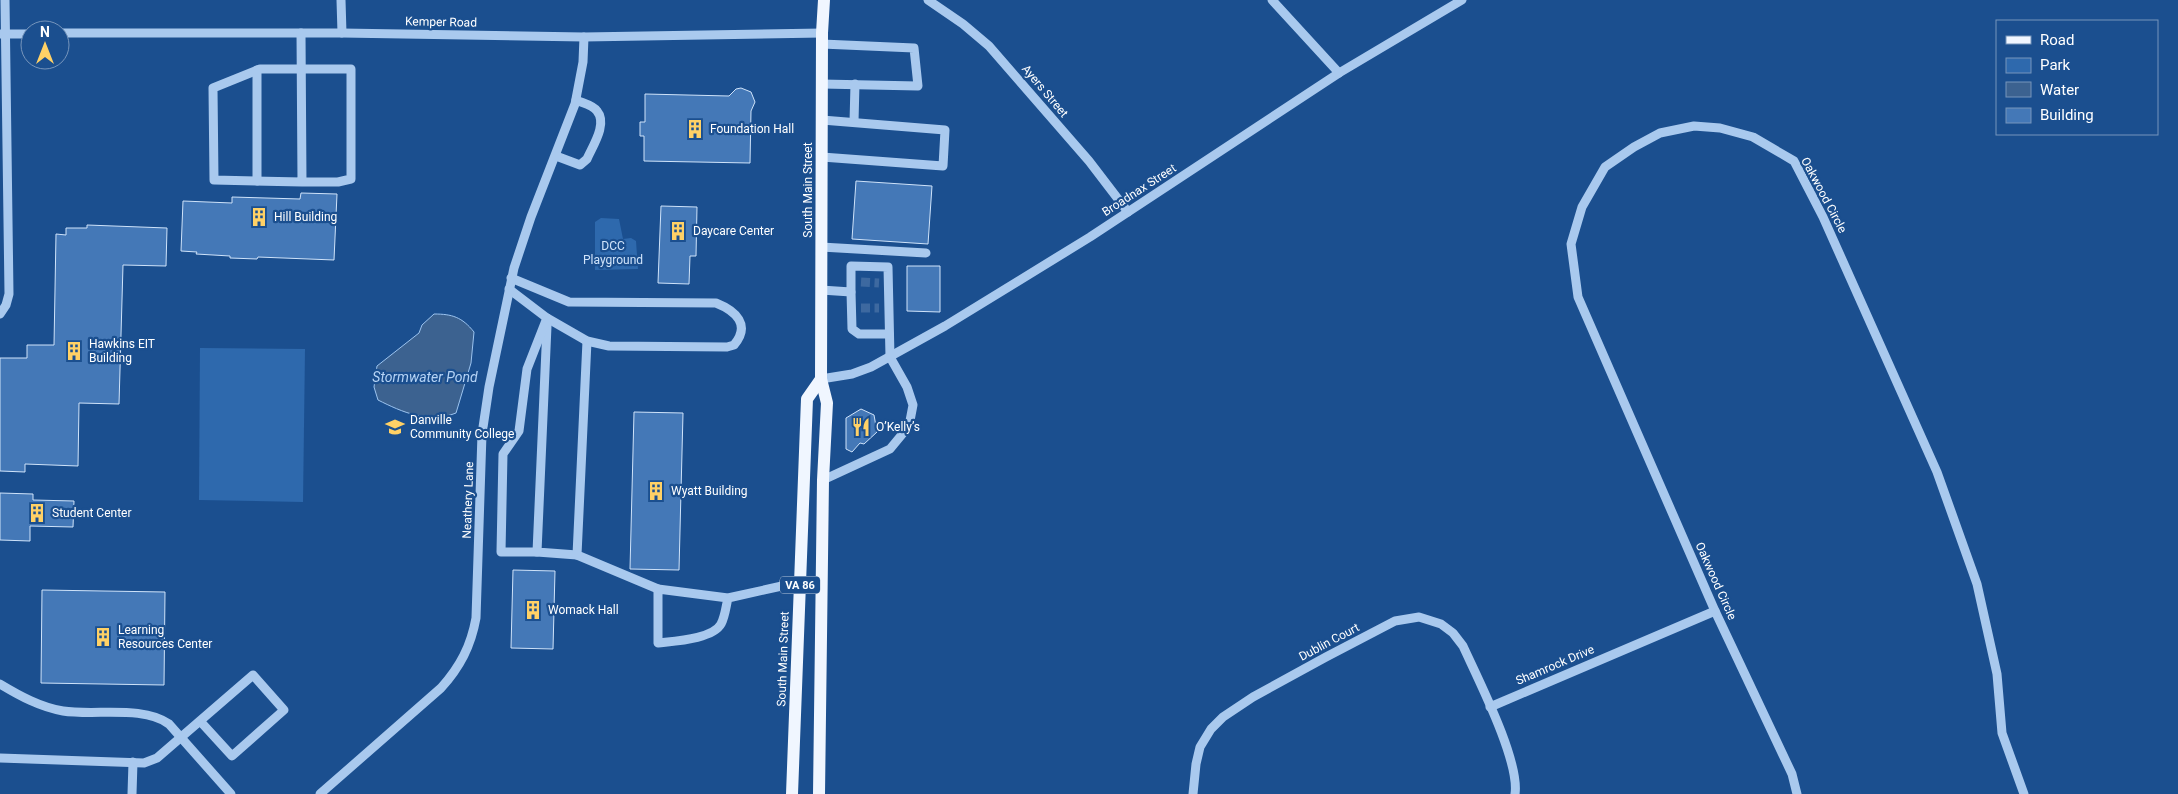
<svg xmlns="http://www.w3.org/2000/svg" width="2178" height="794" font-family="Roboto,sans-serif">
<rect width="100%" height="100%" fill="#1b4f8f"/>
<g fill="#2e69ad">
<path d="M601 218 619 219 623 239 631 238 636 241 638 269 595 270V222Z"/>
<path d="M200 348 305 349 303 502 199 500Z"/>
</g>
<path fill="#3c6290" stroke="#9cc4f0" d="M434 314C452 314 462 317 474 332L471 363 456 413C429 424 402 412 378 400L374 387 377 366 419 333 422 325Z"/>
<g fill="#4478b7" stroke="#cfe3fa">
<path d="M741 88 751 92 755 102 751 111 750 163 644 161V136H640V122H645V94L729 96 736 89Z"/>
<path d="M856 181 932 186 928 244 852 239Z"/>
<path d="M301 193 337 194 334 260 258 257 257 259 230 258V256L196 254 197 252 181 251 183 201 232 203V197L300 199Z"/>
<path d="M661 206 697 207 696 256H690L689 284 658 283Z"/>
<path d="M87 225 167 228 166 266 123 265 119 404 79 403 78 466 25 464V472L0 471V358H27V345H54L56 234 66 235V228H87Z"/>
<path d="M907 266H940V312L907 311Z"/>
<path d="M861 409 874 415 877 432 864 444 860 443 852 452 846 449V418Z"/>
<path d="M634 412 683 413 679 570 630 569Z"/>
<path d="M0 493 33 494V500L74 501 73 527 30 526V541L0 540Z"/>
<path d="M513 570 555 571 553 649 511 648Z"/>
<path d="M42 590 165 592 164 685 41 683Z"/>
</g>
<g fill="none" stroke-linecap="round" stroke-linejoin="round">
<g stroke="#3d69a0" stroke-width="9" stroke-dasharray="9 4.5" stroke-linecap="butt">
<path d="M861 282 879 283"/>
<path d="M861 308H879"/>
</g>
<g stroke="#a9c9ee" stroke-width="9">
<path d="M341 0 342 33"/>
<path d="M928 0 963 24 989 46 1089 161 1128 212"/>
<path d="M1272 0 1339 73"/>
<path d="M60 33H342L584 37 822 33"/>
<path d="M301 33 302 182H338L351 179V69H260L213 88 214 180 302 182"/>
<path d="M0 34H30"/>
<path d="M257 70V181"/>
<path d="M822 84 918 86 914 48 822 44"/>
<path d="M854 122 855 84"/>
<path d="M556 156 580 165 587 159C592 147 608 124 597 111 593 105 582 103 576 100"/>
<path d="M822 157 943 166 945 130 822 120"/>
<path d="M821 247 926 253"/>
<path d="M509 289 547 318 587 341 609 346 727 347 734 345C751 325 736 311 716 303L569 302 511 278"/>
<path d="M821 290 851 292V266L888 267 890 357 907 387 913 405 909 426 890 449 823 480"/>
<path d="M851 292 852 329 859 334H889"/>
<path d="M0 314 6 305 9 294 5 0"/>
<path d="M547 326 537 552 577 555"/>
<path d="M587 341 577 555 658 589"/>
<path d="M821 379 852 374 871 367 945 326 1090 237 1339 73 1462 0"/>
<path d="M537 552H501L503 454 519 431 527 369 547 318"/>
<path d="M728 598C726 606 725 617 721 624 713 639 674 641 658 643V589L728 598 800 582"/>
<path d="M0 684C20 696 40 707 63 711 95 716 143 705 169 724L231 794"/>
<path d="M1490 707 1715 611"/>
<path d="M0 758 144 763 157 758 253 675 284 710 232 756 200 721"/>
<path d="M132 794 133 762"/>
<path d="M320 794 441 688C460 667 471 646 476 618L482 434 489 387 514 268 531 217 575 104 583 62 584 37"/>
<path d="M1193 794 1196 764 1200 747 1211 729 1223 717 1253 697 1326 657 1395 621 1419 617 1441 624 1453 633 1463 646C1478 679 1520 761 1515 794"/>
<path d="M1797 794 1792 774 1715 611 1578 297 1571 244 1582 207 1605 167 1634 147 1660 133 1694 126 1720 128 1753 137 1794 161 1823 217 1937 472 1977 584 1997 674 2002 733 2024 794"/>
</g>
<g stroke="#f0f6ff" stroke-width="12">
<path d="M792 794 807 399 821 379"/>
<path d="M819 794 823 480 827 403 821 379 822 33 824 0"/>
</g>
</g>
<defs>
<g id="building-bare" transform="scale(1.5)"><path d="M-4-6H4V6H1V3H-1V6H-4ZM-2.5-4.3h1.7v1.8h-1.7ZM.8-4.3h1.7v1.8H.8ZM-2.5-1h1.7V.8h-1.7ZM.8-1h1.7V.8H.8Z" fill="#ffd166" stroke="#1b4f8f" stroke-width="2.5" paint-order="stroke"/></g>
<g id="university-bare" transform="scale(1.5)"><path d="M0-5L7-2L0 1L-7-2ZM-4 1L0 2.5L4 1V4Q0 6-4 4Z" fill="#ffd166" stroke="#1b4f8f" stroke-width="2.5" paint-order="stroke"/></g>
<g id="restaurant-bare" transform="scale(1.5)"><path d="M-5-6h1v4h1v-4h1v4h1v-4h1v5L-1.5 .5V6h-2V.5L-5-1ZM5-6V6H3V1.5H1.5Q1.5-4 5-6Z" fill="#ffd166" stroke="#1b4f8f" stroke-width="2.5" paint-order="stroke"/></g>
</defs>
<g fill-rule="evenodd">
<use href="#building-bare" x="695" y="129"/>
<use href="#building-bare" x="259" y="217"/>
<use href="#building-bare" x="678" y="231"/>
<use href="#building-bare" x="74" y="351"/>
<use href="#university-bare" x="395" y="427"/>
<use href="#restaurant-bare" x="861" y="427"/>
<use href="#building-bare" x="656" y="491"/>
<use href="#building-bare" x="37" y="513"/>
<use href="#building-bare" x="533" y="610"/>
<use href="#building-bare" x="103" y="637"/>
</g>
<g text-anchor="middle" stroke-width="4.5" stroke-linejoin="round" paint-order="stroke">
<rect fill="#1b4f8f" stroke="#bbcadd" stroke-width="1" x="780" y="576.5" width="40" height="17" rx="4"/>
<g font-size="11" font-weight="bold" fill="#fff">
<text x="800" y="589">VA 86</text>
</g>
<g font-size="12" fill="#fff" stroke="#1b4f8f">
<text transform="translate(441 22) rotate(1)" y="4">Kemper Road</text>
<text transform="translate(1045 91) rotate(50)" y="4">Ayers Street</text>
<text transform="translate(808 190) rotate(-90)" y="4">South Main Street</text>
<text transform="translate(1139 190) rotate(-33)" y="4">Broadnax Street</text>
<text transform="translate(1824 195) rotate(62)" y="4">Oakwood Circle</text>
<text transform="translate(468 500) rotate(-88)" y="4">Neathery Lane</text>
<text transform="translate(1716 581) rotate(66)" y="4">Oakwood Circle</text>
<text transform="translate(1329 642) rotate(-28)" y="4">Dublin Court</text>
<text transform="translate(783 659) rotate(-88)" y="4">South Main Street</text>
<text transform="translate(1555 665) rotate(-23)" y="4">Shamrock Drive</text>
</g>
<g font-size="12" fill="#fff" stroke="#1b4f8f" text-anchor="start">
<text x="710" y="133">Foundation Hall</text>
<text x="274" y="221">Hill Building</text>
<text x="693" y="235">Daycare Center</text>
<text x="89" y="348">Hawkins EIT<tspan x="89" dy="14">Building</tspan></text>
<text x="410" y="424">Danville<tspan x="410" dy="14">Community College</tspan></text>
<text x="876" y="431">O’Kelly’s</text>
<text x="671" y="495">Wyatt Building</text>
<text x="52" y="517">Student Center</text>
<text x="548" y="614">Womack Hall</text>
<text x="118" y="634">Learning<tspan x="118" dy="14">Resources Center</tspan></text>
</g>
<g font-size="12" fill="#cfe3fa" stroke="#1b4f8f">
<text x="613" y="250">DCC<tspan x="613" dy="14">Playground</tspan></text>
</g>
<g font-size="14" font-style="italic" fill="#b5d3f5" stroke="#1b4f8f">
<text x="425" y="382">Stormwater Pond</text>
</g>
</g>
<rect x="1996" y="20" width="162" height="115" fill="#1b4f8f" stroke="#7695bc"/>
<rect x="2006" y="36" width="25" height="8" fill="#f0f6ff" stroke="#7695bc"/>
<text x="2040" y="45" font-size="15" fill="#ffffff">Road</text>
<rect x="2006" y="58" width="25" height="15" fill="#2e69ad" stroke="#7695bc"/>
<text x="2040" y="70" font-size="15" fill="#ffffff">Park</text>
<rect x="2006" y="82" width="25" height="15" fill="#3c6290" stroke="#7695bc"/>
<text x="2040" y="95" font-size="15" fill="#ffffff">Water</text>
<rect x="2006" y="108" width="25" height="15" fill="#4478b7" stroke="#7695bc"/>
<text x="2040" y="120" font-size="15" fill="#ffffff">Building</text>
<g transform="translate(45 45)"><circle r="24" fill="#1b4f8f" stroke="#7695bc"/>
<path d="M0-4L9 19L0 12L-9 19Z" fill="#ffd166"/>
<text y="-8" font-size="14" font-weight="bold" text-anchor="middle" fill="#ffffff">N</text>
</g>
</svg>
